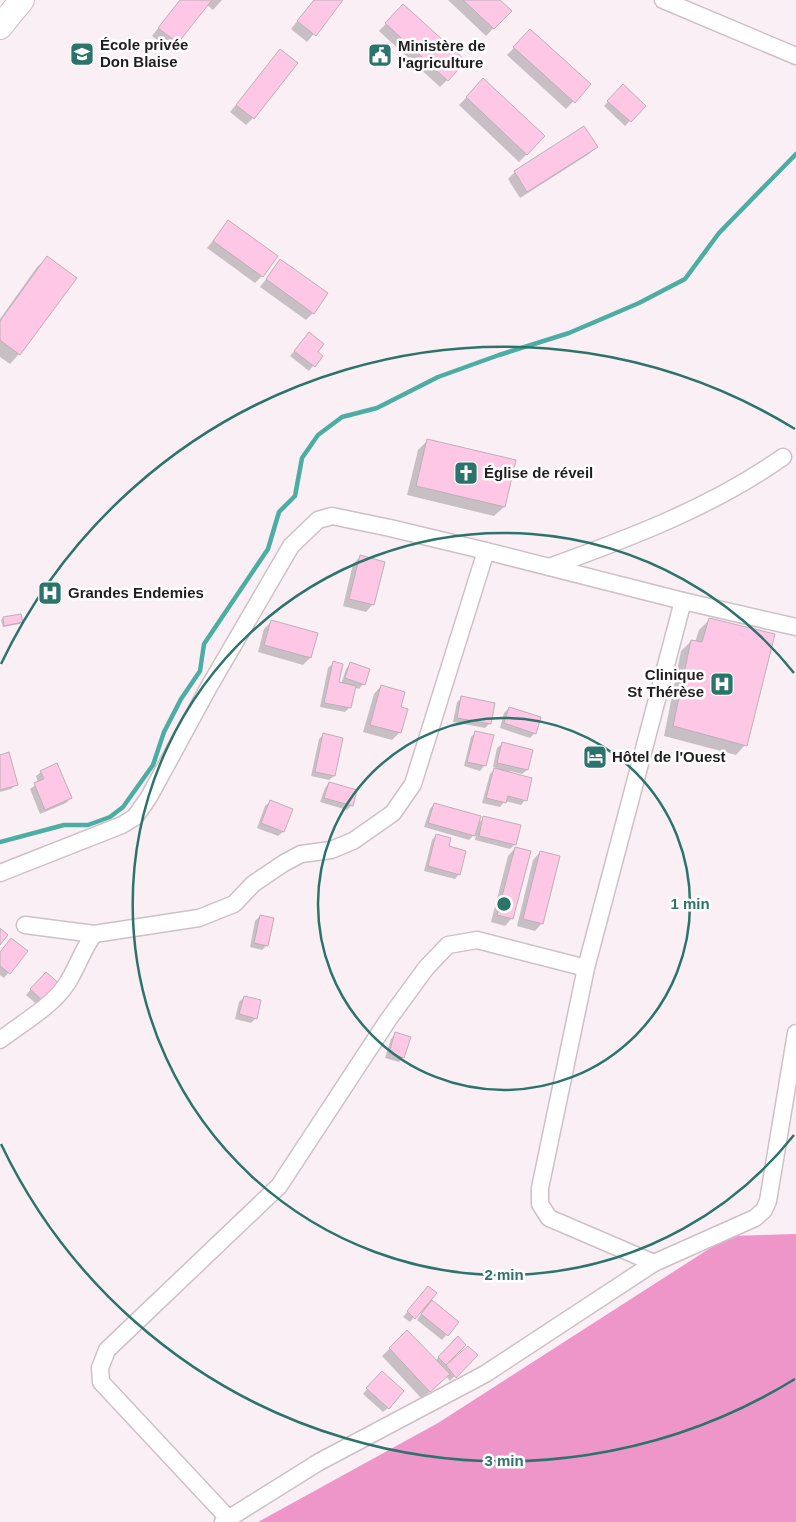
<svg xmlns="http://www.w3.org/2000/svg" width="796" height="1522" font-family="Helvetica,sans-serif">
<rect width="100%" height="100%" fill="#fbeff6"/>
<path fill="#ee95c9" d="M796 1234V1522H258L438 1423 729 1236Z"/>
<g fill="#0003">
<path d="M180 0H222L213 10 207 5 170 50 152 36Z"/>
<path d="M314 0H342L307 42 291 29Z"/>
<path d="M448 0H499L510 11 486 36Z"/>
<path d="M396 13 447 80 440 87 379 31Z"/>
<path d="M523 38 589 85 566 109 507 55Z"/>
<path d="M280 51 253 118 246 125 230 112Z"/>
<path d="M483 80 527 154 519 162 459 105Z"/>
<path d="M623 86 644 106 625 126 604 106Z"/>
<path d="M596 147 589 154 520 198 508 179 515 172Z"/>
<path d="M228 222 262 276 255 283 207 248Z"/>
<path d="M47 258 19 354 10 364 0 357V319L37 267Z"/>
<path d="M280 261 313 313 306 320 260 287Z"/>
<path d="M304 339 321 356 309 371 290 356Z"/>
<path d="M428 440 504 507 494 516 407 495 418 450Z"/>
<path d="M360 557 373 604 366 612 343 606 353 564Z"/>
<path d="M3 618 22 622 20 624 3 627 1 620Z"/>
<path d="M709 620 745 745 736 755 664 736 681 651 691 641 695 642 699 630Z"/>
<path d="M271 622 310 658 303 665 258 652 264 629Z"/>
<path d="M333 663 338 683 341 684 346 669 350 664 363 684 359 689 354 687 350 707 345 712 320 707 328 668Z"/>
<path d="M381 686 399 708 406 710 399 733 392 740 363 732 374 694Z"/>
<path d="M462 698 489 724 485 728 453 722 457 702Z"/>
<path d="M509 708 535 733 530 738 500 728 504 713Z"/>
<path d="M476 732 492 736 484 766 480 771 464 766 471 737Z"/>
<path d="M324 734 334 776 329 780 311 776 319 739Z"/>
<path d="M502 744 527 770 522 774 510 771 509 774 525 800 521 805 505 801 500 807 482 803 490 774 496 768 493 767 497 748Z"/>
<path d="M0 756 16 785 11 789 0 792Z"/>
<path d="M41 772 71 798 66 803 40 814 30 789 38 783 36 776Z"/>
<path d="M329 783 352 805 347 810 320 802 325 788Z"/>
<path d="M270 802 291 810 283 832 278 836 257 828 265 806Z"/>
<path d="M434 804 477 824 484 818 515 844 510 849 475 840 476 833 469 840 424 827 430 809Z"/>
<path d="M436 835 447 847 459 874 455 879 424 871 432 840Z"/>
<path d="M515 848 512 918 505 926 491 922 508 856Z"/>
<path d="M540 852 542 923 535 931 517 926 533 860Z"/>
<path d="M260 916 267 945 262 950 250 947 255 921Z"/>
<path d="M26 952 4 978 0 975V953Z"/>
<path d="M41 978 59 985 40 1007 26 995Z"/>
<path d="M244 997 256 1018 251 1023 235 1019 239 1002Z"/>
<path d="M395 1034 403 1057 399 1062 385 1058 391 1039Z"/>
<path d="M424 1292 429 1300 457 1322 442 1340 417 1320 424 1309 422 1308 410 1322 403 1317Z"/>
<path d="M407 1332 435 1361 458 1338 450 1360 451 1362 476 1355 450 1381 446 1376 422 1399 382 1356Z"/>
<path d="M377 1377 388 1408 383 1412 363 1394Z"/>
</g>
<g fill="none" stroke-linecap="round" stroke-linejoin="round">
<path stroke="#4caea3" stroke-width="4.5" d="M0 842 64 825H88L110 817 123 807 153 765 164 732 181 699 200 671 204 644 268 549 279 512 295 496 302 458 318 435 342 417 377 408 438 377 499 355 569 333 639 303 685 279 719 233 796 154"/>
</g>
<g fill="#ffc7e6" stroke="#bcb0b6">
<path d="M180 0H212L178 43 158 28Z"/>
<path d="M314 0H343L316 36 297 21Z"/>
<path d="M463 0H500L512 11 494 29Z"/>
<path d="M403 4 466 61 448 81 385 23Z"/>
<path d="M530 29 591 84 575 103 513 47Z"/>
<path d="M280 49 298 63 254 119 236 105Z"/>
<path d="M483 78 545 136 527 155 466 97Z"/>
<path d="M623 84 646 106 631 122 607 101Z"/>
<path d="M584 126 598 147 527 192 514 171Z"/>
<path d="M228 220 278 256 263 277 213 241Z"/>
<path d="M47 256 77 278 20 355 0 340V321Z"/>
<path d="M280 259 328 293 314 314 266 279Z"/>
<path d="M309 332 324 344 318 352 323 356 315 367 294 351Z"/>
<path d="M427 439 516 460 505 507 416 486Z"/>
<path d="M360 555 385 562 374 605 349 599Z"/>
<path d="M21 614 23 622 4 626 3 617Z"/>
<path d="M709 618 775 634 747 746 673 726 691 640 702 642Z"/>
<path d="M271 620 318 633 311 658 264 645Z"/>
<path d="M333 661 343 664 339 682 356 686 351 708 324 703Z"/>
<path d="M350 662 370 669 365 685 345 678Z"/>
<path d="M381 685 405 692 401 707 408 709 401 733 370 725Z"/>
<path d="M461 696 495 703 491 724 457 718Z"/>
<path d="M509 707 541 717 536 734 504 723Z"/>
<path d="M475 731 494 735 486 766 467 762Z"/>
<path d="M323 733 343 738 335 776 315 772Z"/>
<path d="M502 742 533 750 528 770 497 763Z"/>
<path d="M9 752 18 785 0 790V755Z"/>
<path d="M57 763 72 798 45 810 34 783 44 779 40 771Z"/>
<path d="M494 768 532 778 527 801 508 796 506 803 486 798Z"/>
<path d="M329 782 357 790 353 806 324 798Z"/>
<path d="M270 800 293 809 284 832 261 823Z"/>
<path d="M434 803 481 816 475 836 428 823Z"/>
<path d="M483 816 521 825 516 845 479 836Z"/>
<path d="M436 834 451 838 449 846 466 851 460 875 428 866Z"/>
<path d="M515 847 531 851 513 919 497 915Z"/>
<path d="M540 851 560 856 543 924 523 919Z"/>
<path d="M260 915 274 918 268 946 254 943Z"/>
<path d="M0 928 8 935 0 945Z"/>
<path d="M11 938 28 951 10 974 0 966V952Z"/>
<path d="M46 972 61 985 45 1003 30 989Z"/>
<path d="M244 996 261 1000 257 1019 239 1014Z"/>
<path d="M395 1032 411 1037 404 1058 389 1053Z"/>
<path d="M428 1286 437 1293 415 1319 407 1311Z"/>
<path d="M432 1300 459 1322 448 1336 421 1314Z"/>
<path d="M407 1330 450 1374 430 1392 389 1348Z"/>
<path d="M458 1336 466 1345 446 1365 438 1357Z"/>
<path d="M468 1346 478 1355 456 1378 446 1365Z"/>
<path d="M382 1371 404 1391 389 1409 366 1388Z"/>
</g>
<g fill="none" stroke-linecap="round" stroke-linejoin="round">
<g stroke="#cdc1c7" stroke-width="19">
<g id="street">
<path d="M663 0 796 56"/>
<path d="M549 567C630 538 712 507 783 457"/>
<path d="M0 873 122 825 135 817 149 797 210 685 291 546 318 520 332 516 390 528 486 551 683 601 796 627"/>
<path d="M25 925 94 934 199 918 234 904 253 884 284 863 301 854 331 850 353 841 393 813 413 784 486 551"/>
<path d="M0 1040C22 1023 51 1007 66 985 77 969 82 950 94 934"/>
<path d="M654 1263 549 1218 540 1204V1188L586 968 683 601"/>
<path d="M228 1518 101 1382 100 1368 107 1350 279 1186 388 1020 426 968 448 945 477 940 586 968"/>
<path d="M223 1522 319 1462 485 1374 654 1263 755 1218 764 1210 768 1201 796 1033"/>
</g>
</g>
<g stroke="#cdc1c7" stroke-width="26">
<path id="secondary" d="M0 27 22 0"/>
</g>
<use href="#street" stroke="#fff" stroke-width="16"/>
<use href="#secondary" stroke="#fff" stroke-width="24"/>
</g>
<g fill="none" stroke="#2c746b" stroke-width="2.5">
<circle cx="504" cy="904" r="186"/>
<path d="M794 1135A371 371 0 1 1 794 673"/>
<path d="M795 1379A557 557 0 0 1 1 1144M1 664A557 557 0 0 1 795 429"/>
</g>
<defs>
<g id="school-square" transform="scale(1.25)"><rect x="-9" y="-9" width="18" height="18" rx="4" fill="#2c746b" stroke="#fff"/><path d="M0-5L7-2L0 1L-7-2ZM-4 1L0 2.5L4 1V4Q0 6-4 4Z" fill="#fff"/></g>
<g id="civic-square" transform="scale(1.25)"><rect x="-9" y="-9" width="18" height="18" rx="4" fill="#2c746b" stroke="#fff"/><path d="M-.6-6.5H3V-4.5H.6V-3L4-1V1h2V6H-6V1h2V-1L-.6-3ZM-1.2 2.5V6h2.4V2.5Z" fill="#fff"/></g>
<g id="church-square" transform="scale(1.25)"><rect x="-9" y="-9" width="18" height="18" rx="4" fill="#2c746b" stroke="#fff"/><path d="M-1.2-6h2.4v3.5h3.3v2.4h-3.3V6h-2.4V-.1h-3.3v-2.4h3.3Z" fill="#fff"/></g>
<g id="hospital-square" transform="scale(1.25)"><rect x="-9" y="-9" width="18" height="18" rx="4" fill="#2c746b" stroke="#fff"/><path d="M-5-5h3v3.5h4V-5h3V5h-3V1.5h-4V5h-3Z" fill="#fff"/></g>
<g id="hotel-square" transform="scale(1.25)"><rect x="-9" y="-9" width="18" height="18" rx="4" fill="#2c746b" stroke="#fff"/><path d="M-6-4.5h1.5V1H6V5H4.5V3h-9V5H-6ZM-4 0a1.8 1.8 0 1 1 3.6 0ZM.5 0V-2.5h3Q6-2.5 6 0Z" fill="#fff"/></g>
</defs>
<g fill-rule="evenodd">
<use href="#school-square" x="82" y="54"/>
<use href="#civic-square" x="380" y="55"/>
<use href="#church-square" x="466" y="473"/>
<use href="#hospital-square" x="50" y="593"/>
<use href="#hospital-square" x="722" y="684"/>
<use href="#hotel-square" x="595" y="757"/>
</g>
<g text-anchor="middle" stroke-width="5" stroke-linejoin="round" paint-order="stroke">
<g font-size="15" font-weight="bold" fill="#221e20" stroke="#fff" text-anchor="start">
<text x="100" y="50">École privée<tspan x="100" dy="17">Don Blaise</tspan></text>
<text x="398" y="51">Ministère de<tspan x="398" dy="17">l'agriculture</tspan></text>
<text x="484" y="478">Église de réveil</text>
<text x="68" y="598">Grandes Endemies</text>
<text x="704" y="680" text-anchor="end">Clinique<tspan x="704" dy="17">St Thérèse</tspan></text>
<text x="612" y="762">Hôtel de l'Ouest</text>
</g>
</g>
<circle cx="504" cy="904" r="8" fill="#2c746b" stroke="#fff" stroke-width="2.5"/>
<g font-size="15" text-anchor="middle" font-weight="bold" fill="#2c746b" stroke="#fff" stroke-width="5" stroke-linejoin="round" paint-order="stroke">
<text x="690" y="909">1 min</text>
<text x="504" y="1280">2 min</text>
<text x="504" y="1466">3 min</text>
</g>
</svg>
